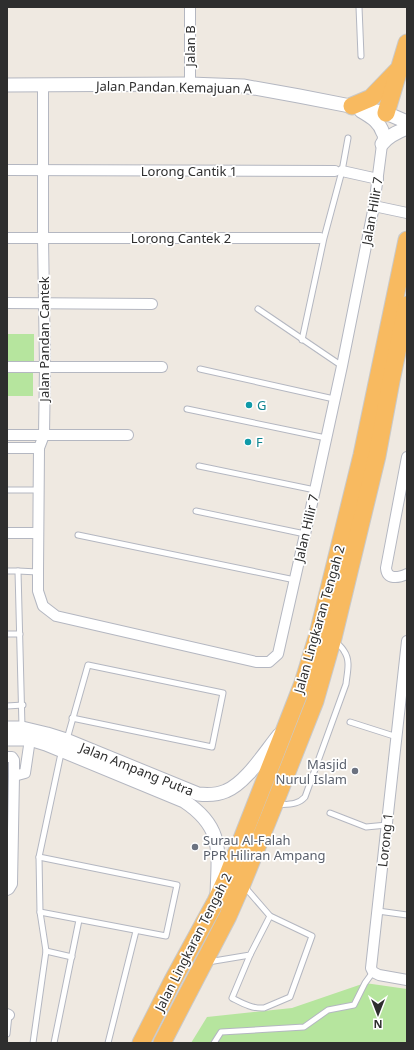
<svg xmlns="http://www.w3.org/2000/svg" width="414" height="1050" font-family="'Noto Sans',sans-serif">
<rect width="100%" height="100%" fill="#efe9e1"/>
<g fill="#b6e59e">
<rect x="7" y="334" width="27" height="29"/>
<rect x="7" y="372" width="26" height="24"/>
<path d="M365 983 407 989V1043H191L207 1017 292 1008Z"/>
</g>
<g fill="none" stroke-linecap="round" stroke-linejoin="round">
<g stroke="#b4b7c1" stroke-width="7">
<g id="service">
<path d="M359 7 361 56"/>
<path d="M258 309 342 366"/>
<path d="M302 340 324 238 342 171 348 138"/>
<path d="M200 369 334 399"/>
<path d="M187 409 326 438"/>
<path d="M199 466 315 490"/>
<path d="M7 490H38"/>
<path d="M196 511 305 534"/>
<path d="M78 535 295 580"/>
<path d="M7 571H18L22 727"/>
<path d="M18 571 38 572"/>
<path d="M7 634H20"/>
<path d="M7 706 23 705"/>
<path d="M350 722 397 737"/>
<path d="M67 739 88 665 223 693 212 747 72 718"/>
<path d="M277 805C288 804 298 805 305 797L346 684C347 673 351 661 344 651 342 647 338 644 335 641"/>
<path d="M330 813 366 827 387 825"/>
<path d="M39 857 177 885 166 936 40 912"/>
<path d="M378 911 407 915"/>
<path d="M46 951 72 957"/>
<path d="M250 955 232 998C242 1003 252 1009 264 1008L290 997 312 936 270 916"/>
<path d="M208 962 250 955 270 916 244 886"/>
<path d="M7 1034 9 1015"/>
<path d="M33 1043 46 951 40 912 39 857 60 758 62 752"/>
<path d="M54 1043 79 920"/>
<path d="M108 1043 136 931"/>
<path d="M214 1043 221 1032 304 1027 328 1010 354 1005 365 983 373 972"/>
</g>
</g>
<g stroke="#b4b7c1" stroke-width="12">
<g id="minor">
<path d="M190 7V84"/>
<path d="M43 85V238L45 367 44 435 39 448 38 572V591L43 606 56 616 256 662H269L278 654 315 490 342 366 374 206 383 137"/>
<path d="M7 170 335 171"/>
<path d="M342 171 378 179"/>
<path d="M374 206 407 213"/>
<path d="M7 238H320"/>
<path d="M7 303 152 304"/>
<path d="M7 367H162"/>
<path d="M7 435H128"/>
<path d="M7 448H39"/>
<path d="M407 457 386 568C387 580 398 578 407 574"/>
<path d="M7 533H38"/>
<path d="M407 641 371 968 373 972 379 975 407 980"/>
<path d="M7 757H12L14 760V776L12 884 9 889 7 890"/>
<path d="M14 776 25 773 30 739"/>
<path d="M7 1014 9 1015"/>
</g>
</g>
<g stroke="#b4b7c1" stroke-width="15">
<g id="tertiary">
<path d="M7 85 190 84 243 86 299 96 386 113 407 122"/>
<path d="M361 111C371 117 379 121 383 133"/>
<path d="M382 144C388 136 397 132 407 128"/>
<path d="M7 728H22L47 734 66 740 198 794C207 795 217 795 226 791 246 783 265 752 279 735"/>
<path d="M7 739H30L46 744 184 801C225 828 218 853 217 896"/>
</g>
</g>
<g stroke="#c9c9c9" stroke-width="19">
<g id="trunk">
<path d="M352 106 371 98 397 71"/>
<path d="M386 113 407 43"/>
<path d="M141 1043 173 980 216 901 227 877 287 724 303 683 318 634 362 455 407 240"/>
<path d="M162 1043 228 916 242 884 274 805 315 701 333 638 377 456 391 381 407 305"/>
</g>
</g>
<use href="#service" stroke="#fff" stroke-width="5"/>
<use href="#minor" stroke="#fff" stroke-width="10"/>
<use href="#tertiary" stroke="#fff" stroke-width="13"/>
<use href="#trunk" stroke="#f8ba60" stroke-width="17"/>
</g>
<g fill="#0f9aa8" stroke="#fff" stroke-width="1.5">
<circle cx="249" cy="405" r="4"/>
<circle cx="248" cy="442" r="4"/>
</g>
<g fill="#6b7280" stroke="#fff" stroke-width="1.5">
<circle cx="355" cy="771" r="4"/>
<circle cx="195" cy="847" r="4"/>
</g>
<g text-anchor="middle" stroke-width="3.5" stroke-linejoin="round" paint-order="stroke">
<g font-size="13" fill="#2e2e2e" stroke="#fff">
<text transform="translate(190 46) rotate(-90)" y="5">Jalan B</text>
<text transform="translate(174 87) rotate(1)" y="5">Jalan Pandan Kemajuan A</text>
<text x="189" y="176">Lorong Cantik 1</text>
<text transform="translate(372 211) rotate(-80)" y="5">Jalan Hilir 7</text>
<text x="181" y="243">Lorong Cantek 2</text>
<text transform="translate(44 339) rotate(-90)" y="5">Jalan Pandan Cantek</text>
<text transform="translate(306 528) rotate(-77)" y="5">Jalan Hilir 7</text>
<text transform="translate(319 619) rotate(-74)" y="5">Jalan Lingkaran Tengah 2</text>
<text transform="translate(137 769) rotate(22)" y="5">Jalan Ampang Putra</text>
<text transform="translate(385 840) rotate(-84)" y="5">Lorong 1</text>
<text transform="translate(193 942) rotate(-63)" y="5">Jalan Lingkaran Tengah 2</text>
</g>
<g font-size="13" fill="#0d838f" stroke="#fff" text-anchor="start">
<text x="257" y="410">G</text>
<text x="256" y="447">F</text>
</g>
<g font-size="13" fill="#5b616d" stroke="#fff" text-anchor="end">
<text x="347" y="769">Masjid<tspan x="347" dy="15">Nurul Islam</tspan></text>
<text x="203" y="845" text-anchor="start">Surau Al-Falah<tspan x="203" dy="15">PPR Hiliran Ampang</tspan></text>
</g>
</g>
<rect width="414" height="1050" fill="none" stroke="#2e2e2e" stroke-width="16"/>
<g transform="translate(378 1014) rotate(180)" stroke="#ffffff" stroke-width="3" paint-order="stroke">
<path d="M0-3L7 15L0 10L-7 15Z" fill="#2e2e2e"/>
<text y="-6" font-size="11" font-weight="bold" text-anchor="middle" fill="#2e2e2e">N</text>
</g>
</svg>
